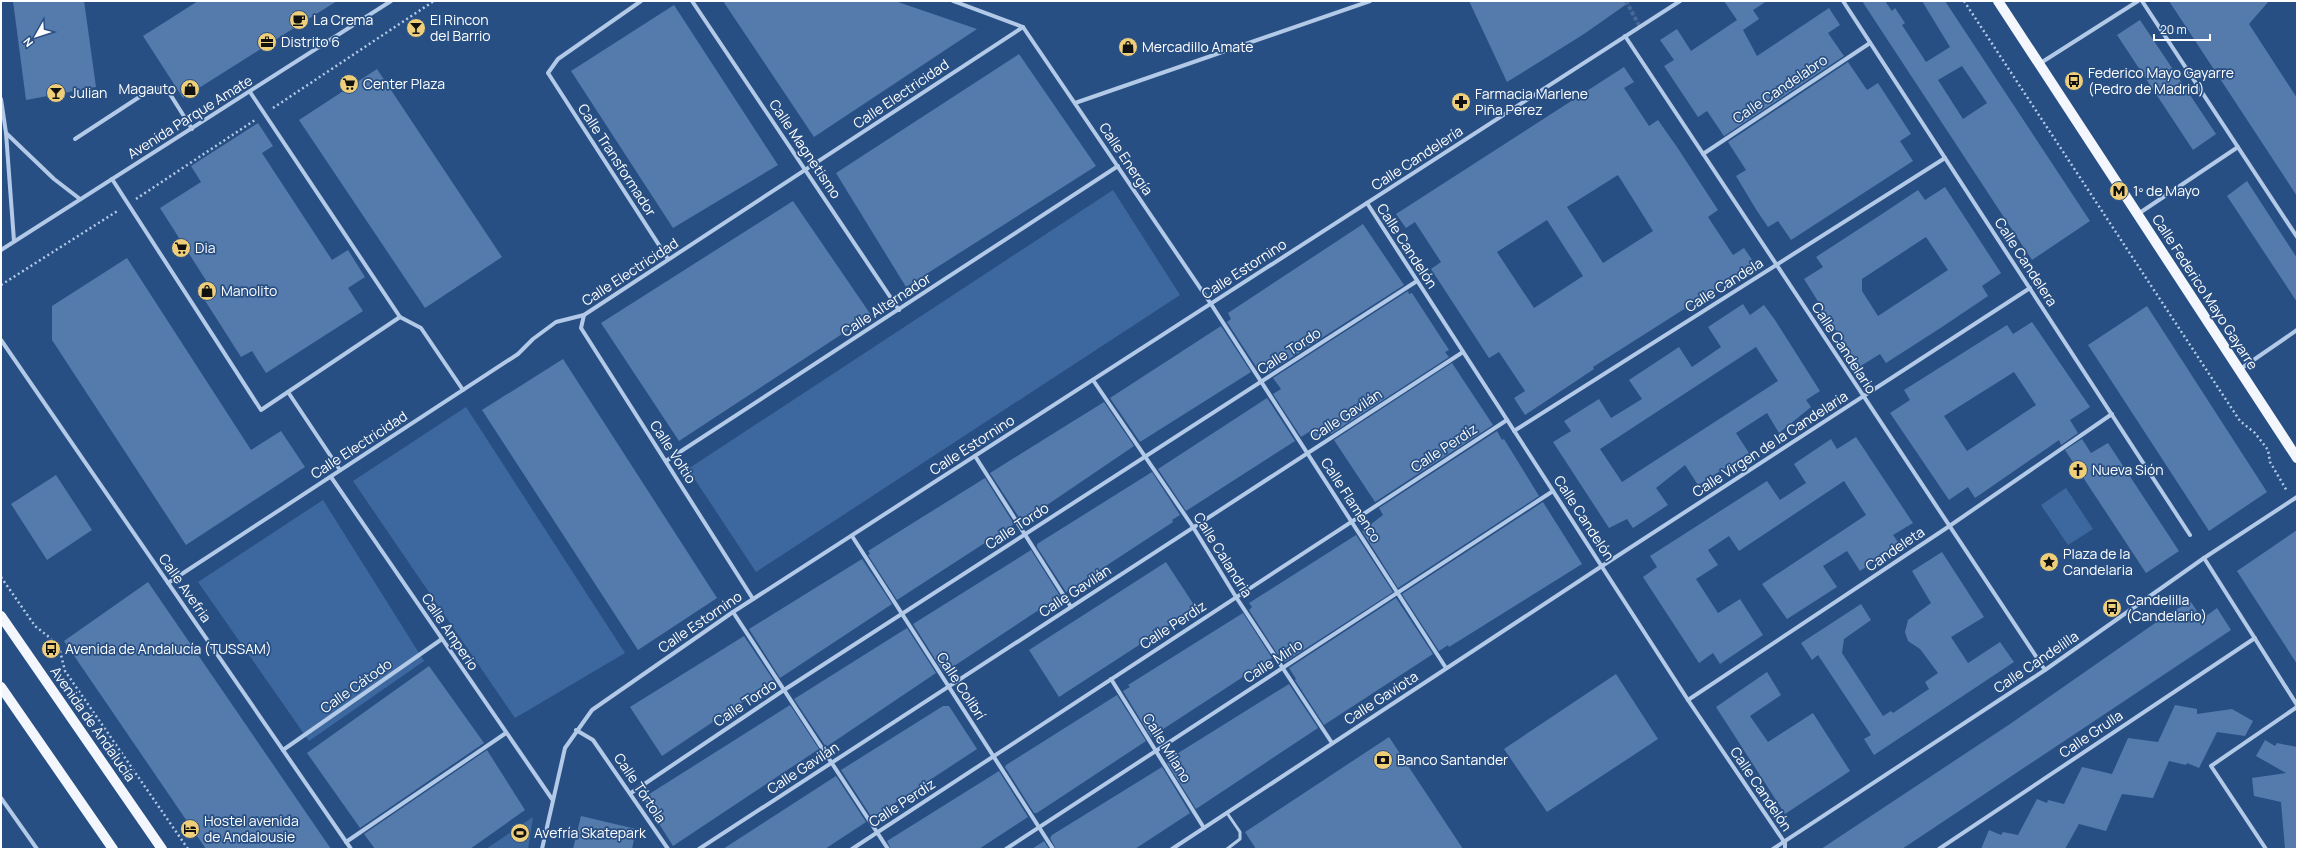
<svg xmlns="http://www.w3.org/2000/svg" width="2298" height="850" font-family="Manrope,sans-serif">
<rect width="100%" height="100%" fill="#284f83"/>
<g fill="#3d689f">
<path d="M1113 190 1180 295 756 572 688 469Z"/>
<path d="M466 407 625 653 515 718 353 481Z"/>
<path d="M2066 488 2093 529 2068 545 2041 505Z"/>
<path d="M323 500 424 661 309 741 198 582Z"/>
<path d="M533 817 528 849H486Z"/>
</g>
<g fill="#557bac" fill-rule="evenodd">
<path d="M13 1H84L96 87 26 100Z"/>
<path d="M198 1H337L183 98 143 36Z"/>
<path d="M723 1H895L977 29 814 137Z"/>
<path d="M1469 1H1631L1584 34 1507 82Z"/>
<path d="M1724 1H1767L1753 10 1759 19 1743 30 1757 56 1829 8 1840 25 1828 33 1844 56 1724 136 1707 111 1698 117 1664 66 1674 60 1660 40 1677 29 1691 51 1737 20Z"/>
<path d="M1862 1H1885L1892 11 1895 8 1905 23 1902 25 1926 62 1950 47 1922 1H1945L2090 221 2032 260ZM1962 66 1987 103 1963 119 1938 80Z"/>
<path d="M2169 1H2269L2249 24 2297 98V196Z"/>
<path d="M674 5 778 165 673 228 571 71Z"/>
<path d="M2140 20 2216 134 2193 150 2117 35Z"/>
<path d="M1019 54 1096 166 906 287 836 173Z"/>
<path d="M1848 62 1867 90 1878 83 1911 134 1900 141 1913 161 1791 240 1778 221 1768 227 1757 211 1736 176 1746 170 1728 142Z"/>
<path d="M1624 67 1634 82 1624 88 1649 126 1658 120 1677 147 1718 210 1708 217 1733 255 1744 248 1755 264 1593 367 1594 369 1525 415 1514 398 1525 391 1499 352 1489 358 1431 269 1441 262 1415 222 1406 228 1396 214ZM1618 175 1653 231 1603 263 1567 207ZM1547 220 1583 276 1534 308 1497 252Z"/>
<path d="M377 69 502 257 425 308 299 120Z"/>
<path d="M258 123 273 146 262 153 332 260 348 250 365 277 348 288 363 311 266 373 252 351 241 357 197 288 207 282 160 208 201 182 191 166Z"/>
<path d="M2247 181 2297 258V302L2227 196Z"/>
<path d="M1945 187 2001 273 1982 286 1988 296 1942 327 1886 363 1880 354 1859 367 1804 279 1823 267 1816 257 1882 214 1918 190 1925 200ZM1926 237 1948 270 1878 316 1862 291V279Z"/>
<path d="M793 201 871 315 679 441 601 323Z"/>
<path d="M1363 224 1404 285 1269 372 1264 364 1257 368 1227 322 1231 319 1228 313Z"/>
<path d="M127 258 251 450 281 431 305 467 186 545 52 340V306Z"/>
<path d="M1408 291 1409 294 1412 293 1449 350 1445 352 1449 357 1331 434 1327 429 1313 439 1309 432 1301 437 1273 394 1281 389 1273 378Z"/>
<path d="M1743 304 1750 315 1764 305 1775 320 1820 391 1806 400 1811 407 1779 433 1767 413 1736 433 1749 453 1698 485 1685 465 1656 488 1668 505 1633 528 1627 519 1609 528 1553 442 1571 431 1564 421 1599 399 1611 418 1642 399 1629 380 1679 347 1692 367 1721 347 1708 327ZM1756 347 1778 381 1622 482 1600 449Z"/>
<path d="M2147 306 2267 492 2209 531 2088 345Z"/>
<path d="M2032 322 2090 407 2070 420 2078 433 2061 445 2059 440 1975 498 1968 487 1949 500 1890 413 1910 400 1904 390 1920 380 2007 325 2013 334ZM2014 372 2036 405 1967 451 1944 416Z"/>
<path d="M1221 326 1251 372 1140 442 1110 398Z"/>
<path d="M563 359 717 598 638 650 482 410Z"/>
<path d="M1452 363 1493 425 1375 502 1334 440Z"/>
<path d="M1267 398 1295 441 1186 511 1158 469Z"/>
<path d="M1104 402 1134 446 1022 522 990 473Z"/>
<path d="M1497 431 1502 440 1504 439 1539 496 1398 588 1362 531 1383 515 1379 508Z"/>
<path d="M1856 437 1913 523 1893 535 1900 545 1860 571 1847 551 1823 566 1837 587 1787 619 1762 584 1866 515 1844 481 1739 551 1729 536 1708 550 1718 565 1696 579 1718 613 1740 599 1763 635 1720 664 1713 653 1699 663 1643 577 1657 567 1650 556 1767 481 1780 500 1806 483 1794 464 1831 439 1837 449Z"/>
<path d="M2082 439 2091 453 2108 443 2179 551 2146 573 2065 450Z"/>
<path d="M1152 472 1180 515 1172 520 1173 522 1066 592 1037 547V544Z"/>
<path d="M56 475 92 530 47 560 11 504Z"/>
<path d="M985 478 1014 524 897 600 868 555 870 554 868 551Z"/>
<path d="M1543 502 1582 564 1449 647 1448 645 1439 651 1402 594Z"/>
<path d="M2297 530V664L2237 571Z"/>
<path d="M1356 535 1393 592 1285 662 1280 653 1278 655 1249 610 1252 607 1249 603Z"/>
<path d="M1031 550 1060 596 945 672 942 670 913 624Z"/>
<path d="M1942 552 1984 617 1951 637 1968 663 2000 642 2014 662 1874 755 1864 739 1871 735 1818 655 1812 660 1801 643 1861 604 1871 620 1844 639 1842 653 1883 716 1891 711 1893 713 1929 689 1925 682 1938 673 1920 649 1908 641 1905 632 1908 620 1931 603 1912 571Z"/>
<path d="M862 559 892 604 780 678 749 629Z"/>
<path d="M1166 562 1196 608 1059 697 1029 650Z"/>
<path d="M148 582 331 849H206L64 641Z"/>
<path d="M1396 598 1433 654 1324 725 1295 680 1296 679 1289 668Z"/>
<path d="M2191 602 2202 619 2217 608 2231 630 1902 849H1821L2010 724 2171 612Z"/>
<path d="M1243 613 1272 658 1151 737 1123 691 1130 687 1128 685Z"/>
<path d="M907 628 936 673 826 747 794 699Z"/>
<path d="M744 636 774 681 662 756 630 707Z"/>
<path d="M429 666 484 743 360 828 307 753Z"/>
<path d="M1767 672 1781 695 1750 716 1768 742 1813 713 1850 771 1785 814 1716 707Z"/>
<path d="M1616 674 1658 739 1547 812 1504 749Z"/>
<path d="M1289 684 1318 728 1196 809 1167 763 1177 757 1175 755Z"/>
<path d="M1117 695 1146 741 1037 813H1034L1005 767 1006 765Z"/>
<path d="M790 705 819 749 673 846 643 798Z"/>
<path d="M2175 705 2197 709V714L2232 709 2253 721 2245 736 2217 732 2199 768 2187 763 2186 765 2169 761 2153 798 2122 794 2106 831 2079 824 2065 849H1981L1989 830 2001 835 2003 832 2018 835 2037 799 2047 803 2048 800 2064 804 2082 767 2112 774 2128 738 2158 742Z"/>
<path d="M943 706H949L977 749 872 818 841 770Z"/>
<path d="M1389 737 1463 849H1256L1245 832Z"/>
<path d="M2265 740 2275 746 2277 743 2297 747V849H2285L2281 802 2254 796 2252 778 2286 773 2256 756Z"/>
<path d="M487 750 525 810 470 849H375L364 834Z"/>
<path d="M1162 767 1190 813 1135 849H1056L1050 838 1052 835Z"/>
<path d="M999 771 1028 817 979 849H891L887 841Z"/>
<path d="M836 776 866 822 825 849H723Z"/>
<path d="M581 816 636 829 632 849H573Z"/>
<path d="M1044 841 1049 849H1032Z"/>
</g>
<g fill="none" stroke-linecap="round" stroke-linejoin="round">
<path stroke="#486996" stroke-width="4" stroke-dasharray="4 2" stroke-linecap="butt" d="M1626 1 1640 27"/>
<g stroke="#b2c9e7" stroke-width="2.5" stroke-dasharray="2 3" stroke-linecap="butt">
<path d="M1964 1 2240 421 2255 433 2268 450 2270 462 2287 491"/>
<path d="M273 108 434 1"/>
<path d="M136 199 255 120"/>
<path d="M1 285 119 210"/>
<path d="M1 577 35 626 49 637 60 651 65 671 188 849"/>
</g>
<path stroke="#b2c9e7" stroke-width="3" d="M1227 849 1240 839V832L1227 813"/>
<g stroke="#b2c9e7" stroke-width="4">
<path d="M641 1 558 59 548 73 668 259"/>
<path d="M692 1 899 310"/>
<path d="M953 1 1023 27"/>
<path d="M1843 1 2190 535"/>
<path d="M2142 1 2297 237"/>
<path d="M1023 27 1211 304 1446 668"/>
<path d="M1625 36 2045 670"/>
<path d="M2039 64 2138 1"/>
<path d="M1 99 6 133 14 241"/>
<path d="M1075 103 1370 1"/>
<path d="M6 133 54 179 80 199"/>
<path d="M75 139 147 92C156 88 163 86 170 94L192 129"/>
<path d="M1703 154 1870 43"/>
<path d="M112 179 261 410 400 317 250 92"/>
<path d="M1367 203 1688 700 1785 843"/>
<path d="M2138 214 2238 147"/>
<path d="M1 250 391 1"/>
<path d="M584 315 581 328 753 599"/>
<path d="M400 317 421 328 463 390"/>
<path d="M1 340 351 849"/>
<path d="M2239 370 2297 330"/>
<path d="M1093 380 1193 527 1236 597 1332 743"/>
<path d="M288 392 340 470"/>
<path d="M1514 431 1945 158"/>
<path d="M975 456 1071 607"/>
<path d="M666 461 1118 166"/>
<path d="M331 477 552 799"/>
<path d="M852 536 1053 849"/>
<path d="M2204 558 2297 705"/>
<path d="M168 583 518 354 533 339 556 322 584 315 1023 27"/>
<path d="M733 612 888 849"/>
<path d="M1111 679 1204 828"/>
<path d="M1688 700 1948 527 2112 414"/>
<path d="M576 730 593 740 668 849"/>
<path d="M283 750 442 639"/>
<path d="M631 793 784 690 1417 281"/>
<path d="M1 798 37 849"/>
<path d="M346 842 506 733"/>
<path d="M542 849 565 748 592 710 733 612 1680 1"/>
<path d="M699 849 1463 352"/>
<path d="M852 849 1507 420"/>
<path d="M1006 849 1553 491"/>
<path d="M1172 849 1602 566 2030 288"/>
<path d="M1773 849 2045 670 2204 558 2297 497"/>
<path d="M1785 849V843"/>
<path d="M1939 849 2255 638"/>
<path d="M2266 849 2211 766 2297 707"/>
</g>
<g stroke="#f3f7fd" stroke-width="10">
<path d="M1998 1 2297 458"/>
<path d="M1 616 162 849"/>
<path d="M1 687 113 849"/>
</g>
</g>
<defs>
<g id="cafe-disc" transform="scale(1)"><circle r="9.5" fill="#eece78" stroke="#284f83"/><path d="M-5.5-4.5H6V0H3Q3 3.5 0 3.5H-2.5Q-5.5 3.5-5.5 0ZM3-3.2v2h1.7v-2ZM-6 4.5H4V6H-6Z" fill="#111"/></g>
<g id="bar-disc" transform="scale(1)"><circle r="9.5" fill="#eece78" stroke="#284f83"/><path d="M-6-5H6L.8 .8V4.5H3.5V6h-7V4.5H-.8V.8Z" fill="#111"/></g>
<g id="office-disc" transform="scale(1)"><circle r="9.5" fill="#eece78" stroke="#284f83"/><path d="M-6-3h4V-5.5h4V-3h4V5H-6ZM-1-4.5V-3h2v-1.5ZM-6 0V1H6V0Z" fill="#111"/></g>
<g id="shop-disc" transform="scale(1)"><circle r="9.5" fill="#eece78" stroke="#284f83"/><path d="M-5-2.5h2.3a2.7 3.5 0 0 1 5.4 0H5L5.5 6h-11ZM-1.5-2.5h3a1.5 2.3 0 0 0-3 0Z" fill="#111"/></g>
<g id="bus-disc" transform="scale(1)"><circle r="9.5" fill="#eece78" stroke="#284f83"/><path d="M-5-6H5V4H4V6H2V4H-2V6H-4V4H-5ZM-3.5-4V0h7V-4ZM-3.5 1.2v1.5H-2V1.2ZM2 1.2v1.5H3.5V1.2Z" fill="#111"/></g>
<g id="supermarket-disc" transform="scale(1)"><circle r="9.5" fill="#eece78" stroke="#284f83"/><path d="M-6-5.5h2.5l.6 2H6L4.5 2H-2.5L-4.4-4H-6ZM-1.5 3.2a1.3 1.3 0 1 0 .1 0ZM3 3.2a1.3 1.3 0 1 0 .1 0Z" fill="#111"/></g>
<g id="pharmacy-disc" transform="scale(1)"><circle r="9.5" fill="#eece78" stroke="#284f83"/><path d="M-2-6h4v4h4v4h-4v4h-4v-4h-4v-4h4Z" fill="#111"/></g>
<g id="metro-disc" transform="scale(1)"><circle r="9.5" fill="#eece78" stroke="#284f83"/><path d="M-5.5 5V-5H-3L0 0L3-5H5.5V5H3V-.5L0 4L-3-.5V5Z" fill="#111"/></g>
<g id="church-disc" transform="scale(1)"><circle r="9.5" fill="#eece78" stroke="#284f83"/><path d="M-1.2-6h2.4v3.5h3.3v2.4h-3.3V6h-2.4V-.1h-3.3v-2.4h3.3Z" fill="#111"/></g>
<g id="sight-disc" transform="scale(1)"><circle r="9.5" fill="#eece78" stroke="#284f83"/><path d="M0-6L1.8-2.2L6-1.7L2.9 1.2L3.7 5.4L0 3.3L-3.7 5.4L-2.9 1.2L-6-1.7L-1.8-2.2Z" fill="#111"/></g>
<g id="bank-disc" transform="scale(1)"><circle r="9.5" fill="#eece78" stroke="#284f83"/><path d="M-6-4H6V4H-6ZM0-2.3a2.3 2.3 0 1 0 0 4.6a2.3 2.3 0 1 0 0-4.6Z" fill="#111"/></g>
<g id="hotel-disc" transform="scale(1)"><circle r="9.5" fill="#eece78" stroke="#284f83"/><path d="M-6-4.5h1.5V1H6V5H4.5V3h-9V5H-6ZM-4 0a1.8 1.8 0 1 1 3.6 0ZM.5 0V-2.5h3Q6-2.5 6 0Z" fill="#111"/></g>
<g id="stadium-disc" transform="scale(1)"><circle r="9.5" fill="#eece78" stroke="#284f83"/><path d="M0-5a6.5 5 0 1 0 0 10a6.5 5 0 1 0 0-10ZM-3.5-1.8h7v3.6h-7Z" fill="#111"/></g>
</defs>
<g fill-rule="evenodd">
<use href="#cafe-disc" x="299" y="20"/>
<use href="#bar-disc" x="416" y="28"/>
<use href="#office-disc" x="267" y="42"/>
<use href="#shop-disc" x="1128" y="47"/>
<use href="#bus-disc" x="2074" y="81"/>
<use href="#supermarket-disc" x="349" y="84"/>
<use href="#shop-disc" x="190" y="89"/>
<use href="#bar-disc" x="56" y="93"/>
<use href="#pharmacy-disc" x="1461" y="102"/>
<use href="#metro-disc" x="2119" y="191"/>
<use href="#supermarket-disc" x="181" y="248"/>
<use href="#shop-disc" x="207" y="291"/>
<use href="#church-disc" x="2078" y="470"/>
<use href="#sight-disc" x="2049" y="562"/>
<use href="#bus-disc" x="2112" y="608"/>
<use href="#bus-disc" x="51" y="649"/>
<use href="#bank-disc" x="1383" y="760"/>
<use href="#hotel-disc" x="190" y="829"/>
<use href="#stadium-disc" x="520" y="833"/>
</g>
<g text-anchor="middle" stroke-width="3.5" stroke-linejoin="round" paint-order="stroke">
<g font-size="14" fill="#fff" stroke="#284f83" text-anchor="start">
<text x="313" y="25">La Crema</text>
<text x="430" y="25">El Rincon<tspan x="430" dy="16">del Barrio</tspan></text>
<text x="281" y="47">Distrito 6</text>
<text x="1142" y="52">Mercadillo Amate</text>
<text x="2088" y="78">Federico Mayo Gayarre<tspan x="2088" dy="16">(Pedro de Madrid)</tspan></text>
<text x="363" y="89">Center Plaza</text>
<text x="176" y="94" text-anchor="end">Magauto</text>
<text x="70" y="98">Julian</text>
<text x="1475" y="99">Farmacia Marlene<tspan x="1475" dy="16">Piña Perez</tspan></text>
<text x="2133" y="196">1º de Mayo</text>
<text x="195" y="253">Dia</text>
<text x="221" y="296">Manolito</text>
<text x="2092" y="475">Nueva Sión</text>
<text x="2063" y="559">Plaza de la<tspan x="2063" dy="16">Candelaria</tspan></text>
<text x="2126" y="605">Candelilla<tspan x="2126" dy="16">(Candelario)</tspan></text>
<text x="65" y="654">Avenida de Andalucía (TUSSAM)</text>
<text x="1397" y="765">Banco Santander</text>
<text x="204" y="826">Hostel avenida<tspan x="204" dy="16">de Andalousie</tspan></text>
<text x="534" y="838">Avefría Skatepark</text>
</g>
<g font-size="14" fill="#fff" stroke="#284f83">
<text transform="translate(1780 89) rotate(-34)" y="5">Calle Candelabro</text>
<text transform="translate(901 94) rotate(-34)" y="5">Calle Electricidad</text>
<text transform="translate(190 117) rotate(-32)" y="5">Avenida Parque Amate</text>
<text transform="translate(805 149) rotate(56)" y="5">Calle Magnetismo</text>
<text transform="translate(1417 158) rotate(-33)" y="5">Calle Candelería</text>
<text transform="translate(1126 159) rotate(56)" y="5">Calle Energía</text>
<text transform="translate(617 160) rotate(57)" y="5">Calle Transformador</text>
<text transform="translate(1407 246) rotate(57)" y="5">Calle Candelón</text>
<text transform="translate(2026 262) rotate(57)" y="5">Calle Candelera</text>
<text transform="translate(1244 269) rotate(-33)" y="5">Calle Estornino</text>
<text transform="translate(630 272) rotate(-33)" y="5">Calle Electricidad</text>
<text transform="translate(1724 285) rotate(-32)" y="5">Calle Candela</text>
<text transform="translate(2205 292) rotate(57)" y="5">Calle Federico Mayo Gayarre</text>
<text transform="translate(886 305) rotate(-33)" y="5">Calle Alternador</text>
<text transform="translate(1844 348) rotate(57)" y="5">Calle Candelario</text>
<text transform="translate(1289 351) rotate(-33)" y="5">Calle Tordo</text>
<text transform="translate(1346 415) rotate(-33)" y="5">Calle Gavilán</text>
<text transform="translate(1770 444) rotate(-33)" y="5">Calle Virgen de la Candelaria</text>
<text transform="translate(359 445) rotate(-33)" y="5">Calle Electricidad</text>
<text transform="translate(972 445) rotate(-33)" y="5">Calle Estornino</text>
<text transform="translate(1444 448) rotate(-33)" y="5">Calle Perdíz</text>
<text transform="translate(673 452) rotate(57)" y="5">Calle Voltio</text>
<text transform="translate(1351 500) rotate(57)" y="5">Calle Flamenco</text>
<text transform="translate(1584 518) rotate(57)" y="5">Calle Candelón</text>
<text transform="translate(1017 526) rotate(-33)" y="5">Calle Tordo</text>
<text transform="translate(1895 549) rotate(-34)" y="5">Candeleta</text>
<text transform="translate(1223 555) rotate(58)" y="5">Calle Calandria</text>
<text transform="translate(185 588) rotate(55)" y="5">Calle Avefria</text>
<text transform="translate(1075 591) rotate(-33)" y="5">Calle Gavilán</text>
<text transform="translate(700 622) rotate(-34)" y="5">Calle Estornino</text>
<text transform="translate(1173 625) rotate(-33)" y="5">Calle Perdíz</text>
<text transform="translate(450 632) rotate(56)" y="5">Calle Amperio</text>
<text transform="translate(1273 661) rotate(-33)" y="5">Calle Mirlo</text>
<text transform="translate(2036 662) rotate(-34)" y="5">Calle Candelilla</text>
<text transform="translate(356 686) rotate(-35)" y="5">Calle Cátodo</text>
<text transform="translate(961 686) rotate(57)" y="5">Calle Colibrí</text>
<text transform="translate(1381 698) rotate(-33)" y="5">Calle Gaviota</text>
<text transform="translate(745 703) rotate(-34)" y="5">Calle Tordo</text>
<text transform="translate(93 724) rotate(55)" y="5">Avenida de Andalucía</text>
<text transform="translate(2091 734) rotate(-34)" y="5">Calle Grulla</text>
<text transform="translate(1167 748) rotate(58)" y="5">Calle Milano</text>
<text transform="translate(803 768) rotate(-33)" y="5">Calle Gavilán</text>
<text transform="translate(640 788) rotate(56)" y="5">Calle Tórtola</text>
<text transform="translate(1761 789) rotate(56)" y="5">Calle Candelón</text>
<text transform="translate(902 803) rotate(-33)" y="5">Calle Perdíz</text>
</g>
</g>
<rect width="2298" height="850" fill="none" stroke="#ffffff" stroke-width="4"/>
<g transform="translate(36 36) rotate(231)" stroke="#284f83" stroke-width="3" paint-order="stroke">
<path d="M0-3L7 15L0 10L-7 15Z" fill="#ffffff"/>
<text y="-6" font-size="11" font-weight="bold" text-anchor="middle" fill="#ffffff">N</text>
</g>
<path d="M2154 34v6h56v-6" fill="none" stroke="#ffffff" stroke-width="2"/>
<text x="2160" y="34" font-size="12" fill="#ffffff" stroke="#284f83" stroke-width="3" paint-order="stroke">20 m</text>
</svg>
